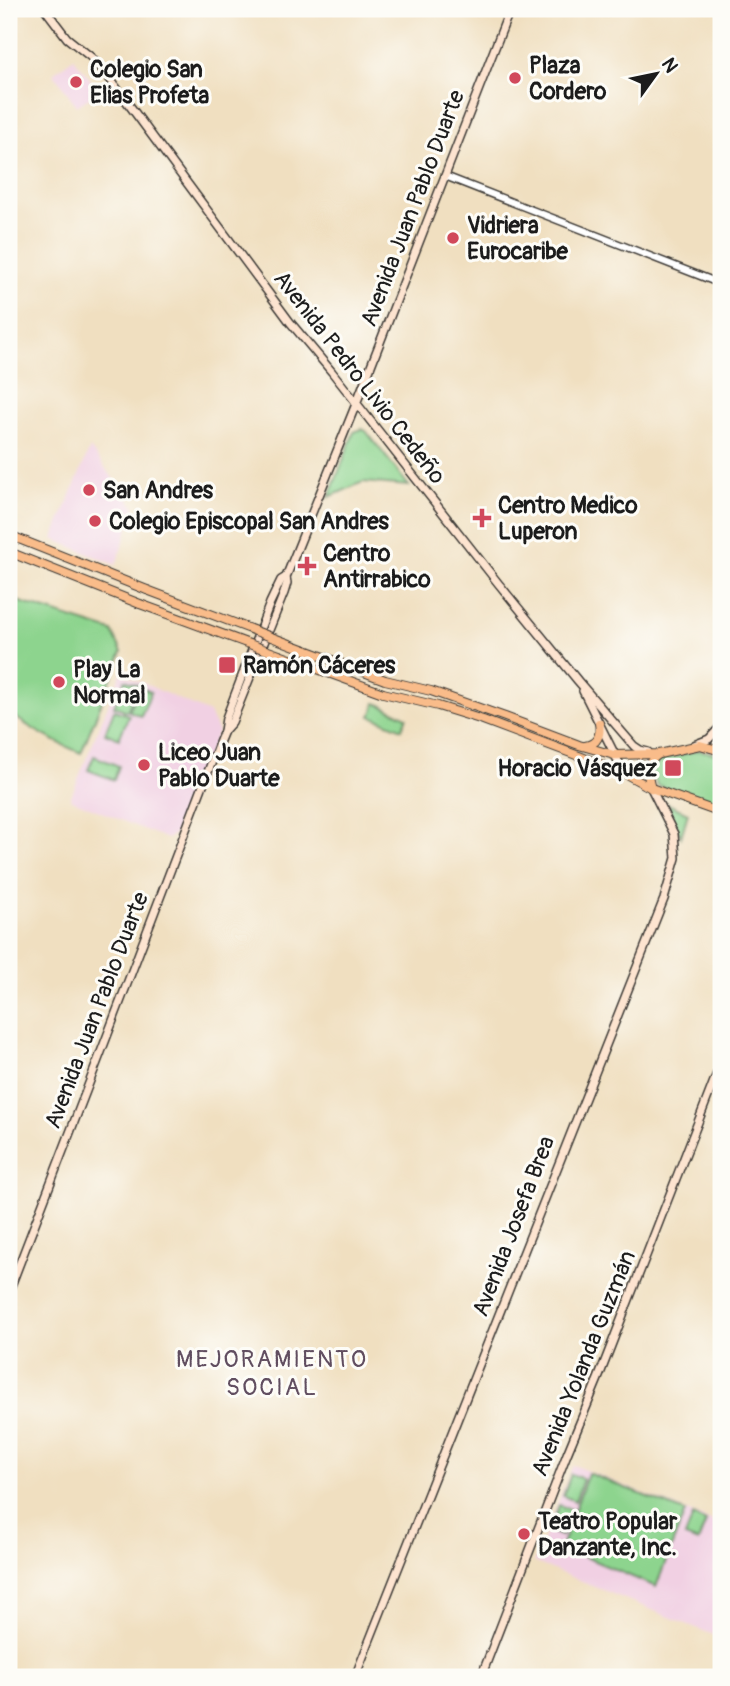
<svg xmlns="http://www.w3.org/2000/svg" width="730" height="1686" font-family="Pangolin,sans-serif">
<rect width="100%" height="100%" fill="#fdfcf7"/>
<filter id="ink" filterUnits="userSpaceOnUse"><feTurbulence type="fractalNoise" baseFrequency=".0143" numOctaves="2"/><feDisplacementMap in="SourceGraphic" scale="14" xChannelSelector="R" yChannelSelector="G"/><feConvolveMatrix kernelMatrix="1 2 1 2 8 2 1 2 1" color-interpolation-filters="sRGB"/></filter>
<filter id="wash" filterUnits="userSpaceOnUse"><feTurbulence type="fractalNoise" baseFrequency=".00686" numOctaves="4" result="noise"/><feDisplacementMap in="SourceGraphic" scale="28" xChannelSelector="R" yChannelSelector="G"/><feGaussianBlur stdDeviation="1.57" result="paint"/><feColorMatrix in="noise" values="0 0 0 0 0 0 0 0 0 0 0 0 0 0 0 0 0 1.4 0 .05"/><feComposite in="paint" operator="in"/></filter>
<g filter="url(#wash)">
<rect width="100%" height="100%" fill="#f0dfc0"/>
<g fill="#f1d0e3">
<path d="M74 58 99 91 77 106 53 73Z"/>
<path d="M90 448 135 507 116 565 53 539Z"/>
<path d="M121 673 209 713 218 732 176 833 167 839 70 799Z"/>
<path d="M573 1465 721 1525V1638L534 1562Z"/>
</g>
<g fill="#8dd48e" stroke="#547855" stroke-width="2">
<path d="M362 429 366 431 409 486 363 482 329 497 354 432Z"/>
<path d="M14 600 112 631 122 652 81 753C55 742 31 730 9 712V604Z"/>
<path d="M125 680 138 685 127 711 114 706Z"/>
<path d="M139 687 151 692 141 716 129 711Z"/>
<path d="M376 703 407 717 402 729 371 716Z"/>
<path d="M114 710 129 715 119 739 105 733Z"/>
<path d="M699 750 713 753 721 757V807L657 785 652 773 658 761Z"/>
<path d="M94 756 119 766 114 780 88 770Z"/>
<path d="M668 804 688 813 681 837 670 814Z"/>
<path d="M588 1473 685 1512 656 1587 561 1547Z"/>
<path d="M571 1474 583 1479 575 1501 563 1496Z"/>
<path d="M559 1505 572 1510 561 1536 549 1531Z"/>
<path d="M693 1516 706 1522 698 1542 685 1537Z"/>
</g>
</g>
<g filter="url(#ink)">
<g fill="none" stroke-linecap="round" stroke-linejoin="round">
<g stroke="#3c3935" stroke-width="9">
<path id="tertiary" d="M445 176 721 284"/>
</g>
<g stroke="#3c3935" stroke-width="10">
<g id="secondary">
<path d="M45 9 67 38 92 58 110 79 290 322 332 372 498 583 578 681 634 746 640 750 648 752"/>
<path d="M583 691 624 773"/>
<path d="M224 731 226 718 270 603 281 580 286 577"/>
<path d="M694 745 709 739 721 726"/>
<path d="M9 1291C80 1109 149 925 219 743L224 731 232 722 284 593 287 583 286 577 356 404 510 9"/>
<path d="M355 1677 664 899 676 858 674 834 651 788"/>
<path d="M481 1677 567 1454 600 1374 721 1063"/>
</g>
</g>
<g stroke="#3c3935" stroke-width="10">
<g id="primary">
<path d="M9 535 147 590"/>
<path d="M9 552 140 604"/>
<path d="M385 680 431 691 505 717 579 745 614 755 659 754 700 745 721 751"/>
<path d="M383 693 438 706 483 720 624 773 651 788 721 813"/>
<path d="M585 746C598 744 601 734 599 723"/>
<path d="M651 788C647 773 644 764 659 754"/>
</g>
</g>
<use href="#tertiary" stroke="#fff" stroke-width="6"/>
<use href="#secondary" stroke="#fde4d0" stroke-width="7"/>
<use href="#primary" stroke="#f9bc8a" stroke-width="8"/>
<g stroke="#3c3935" stroke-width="10" stroke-linecap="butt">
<g id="primary-bridge">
<path d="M147 590 385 680"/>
<path d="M140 604 383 693"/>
</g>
</g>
<use href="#primary-bridge" stroke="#f9bc8a" stroke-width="8"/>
</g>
</g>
<g fill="#d1495b" stroke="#fdfcf7" stroke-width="2.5">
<circle cx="515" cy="78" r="7"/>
<circle cx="76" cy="82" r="7"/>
<circle cx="453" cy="238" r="7"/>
<circle cx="89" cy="490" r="7"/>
<path d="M478.5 507.5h7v7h7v7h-7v7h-7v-7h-7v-7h7z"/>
<circle cx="95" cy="521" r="7"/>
<path d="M303.5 555.5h7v7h7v7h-7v7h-7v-7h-7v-7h7z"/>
<rect x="218" y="656" width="18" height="18" rx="3.5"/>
<circle cx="59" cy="682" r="7"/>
<circle cx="144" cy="765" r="7"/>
<rect x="664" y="759" width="18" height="18" rx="3.5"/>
<circle cx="524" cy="1534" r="7"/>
</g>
<g text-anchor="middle" stroke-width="6" stroke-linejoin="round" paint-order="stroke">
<g font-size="23" font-weight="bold" fill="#1c1c1c" stroke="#fdfcf7" text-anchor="start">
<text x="529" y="73">Plaza<tspan x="529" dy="26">Cordero</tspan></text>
<text x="90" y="77">Colegio San<tspan x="90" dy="26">Elias Profeta</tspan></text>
<text x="467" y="233">Vidriera<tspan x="467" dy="26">Eurocaribe</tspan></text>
<text x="103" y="498">San Andres</text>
<text x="498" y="513">Centro Medico<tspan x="498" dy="26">Luperon</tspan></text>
<text x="109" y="529">Colegio Episcopal San Andres</text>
<text x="323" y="561">Centro<tspan x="323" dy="26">Antirrabico</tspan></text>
<text x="243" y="673">Ramón Cáceres</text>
<text x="73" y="677">Play La<tspan x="73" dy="26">Normal</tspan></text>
<text x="158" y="760">Liceo Juan<tspan x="158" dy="26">Pablo Duarte</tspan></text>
<text x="657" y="776" text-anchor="end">Horacio Vásquez</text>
<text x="538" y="1529">Teatro Popular<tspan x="538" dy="26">Danzante, Inc.</tspan></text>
</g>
<g font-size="23" fill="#1c1c1c" stroke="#fdfcf7">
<text transform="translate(412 208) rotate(-69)" y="8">Avenida Juan Pablo Duarte</text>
<text transform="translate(360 377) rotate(52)" y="8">Avenida Pedro Livio Cedeño</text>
<text transform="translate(96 1010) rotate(-69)" y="8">Avenida Juan Pablo Duarte</text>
<text transform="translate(513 1226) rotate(-69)" y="8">Avenida Josefa Brea</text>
<text transform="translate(583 1363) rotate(-68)" y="8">Avenida Yolanda Guzmán</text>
</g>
<g font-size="24" letter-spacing="2" fill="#614e60" stroke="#fdfcf7">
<text x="272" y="1367">MEJORAMIENTO<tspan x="272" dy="28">SOCIAL</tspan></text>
</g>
</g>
<rect width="730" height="1686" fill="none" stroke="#fdfcf7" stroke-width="35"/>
<g transform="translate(656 74) rotate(57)" stroke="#fdfcf7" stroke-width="5" paint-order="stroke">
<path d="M0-5L12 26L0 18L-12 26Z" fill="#1c1c1c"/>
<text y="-10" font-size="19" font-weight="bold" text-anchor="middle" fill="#1c1c1c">N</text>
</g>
</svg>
